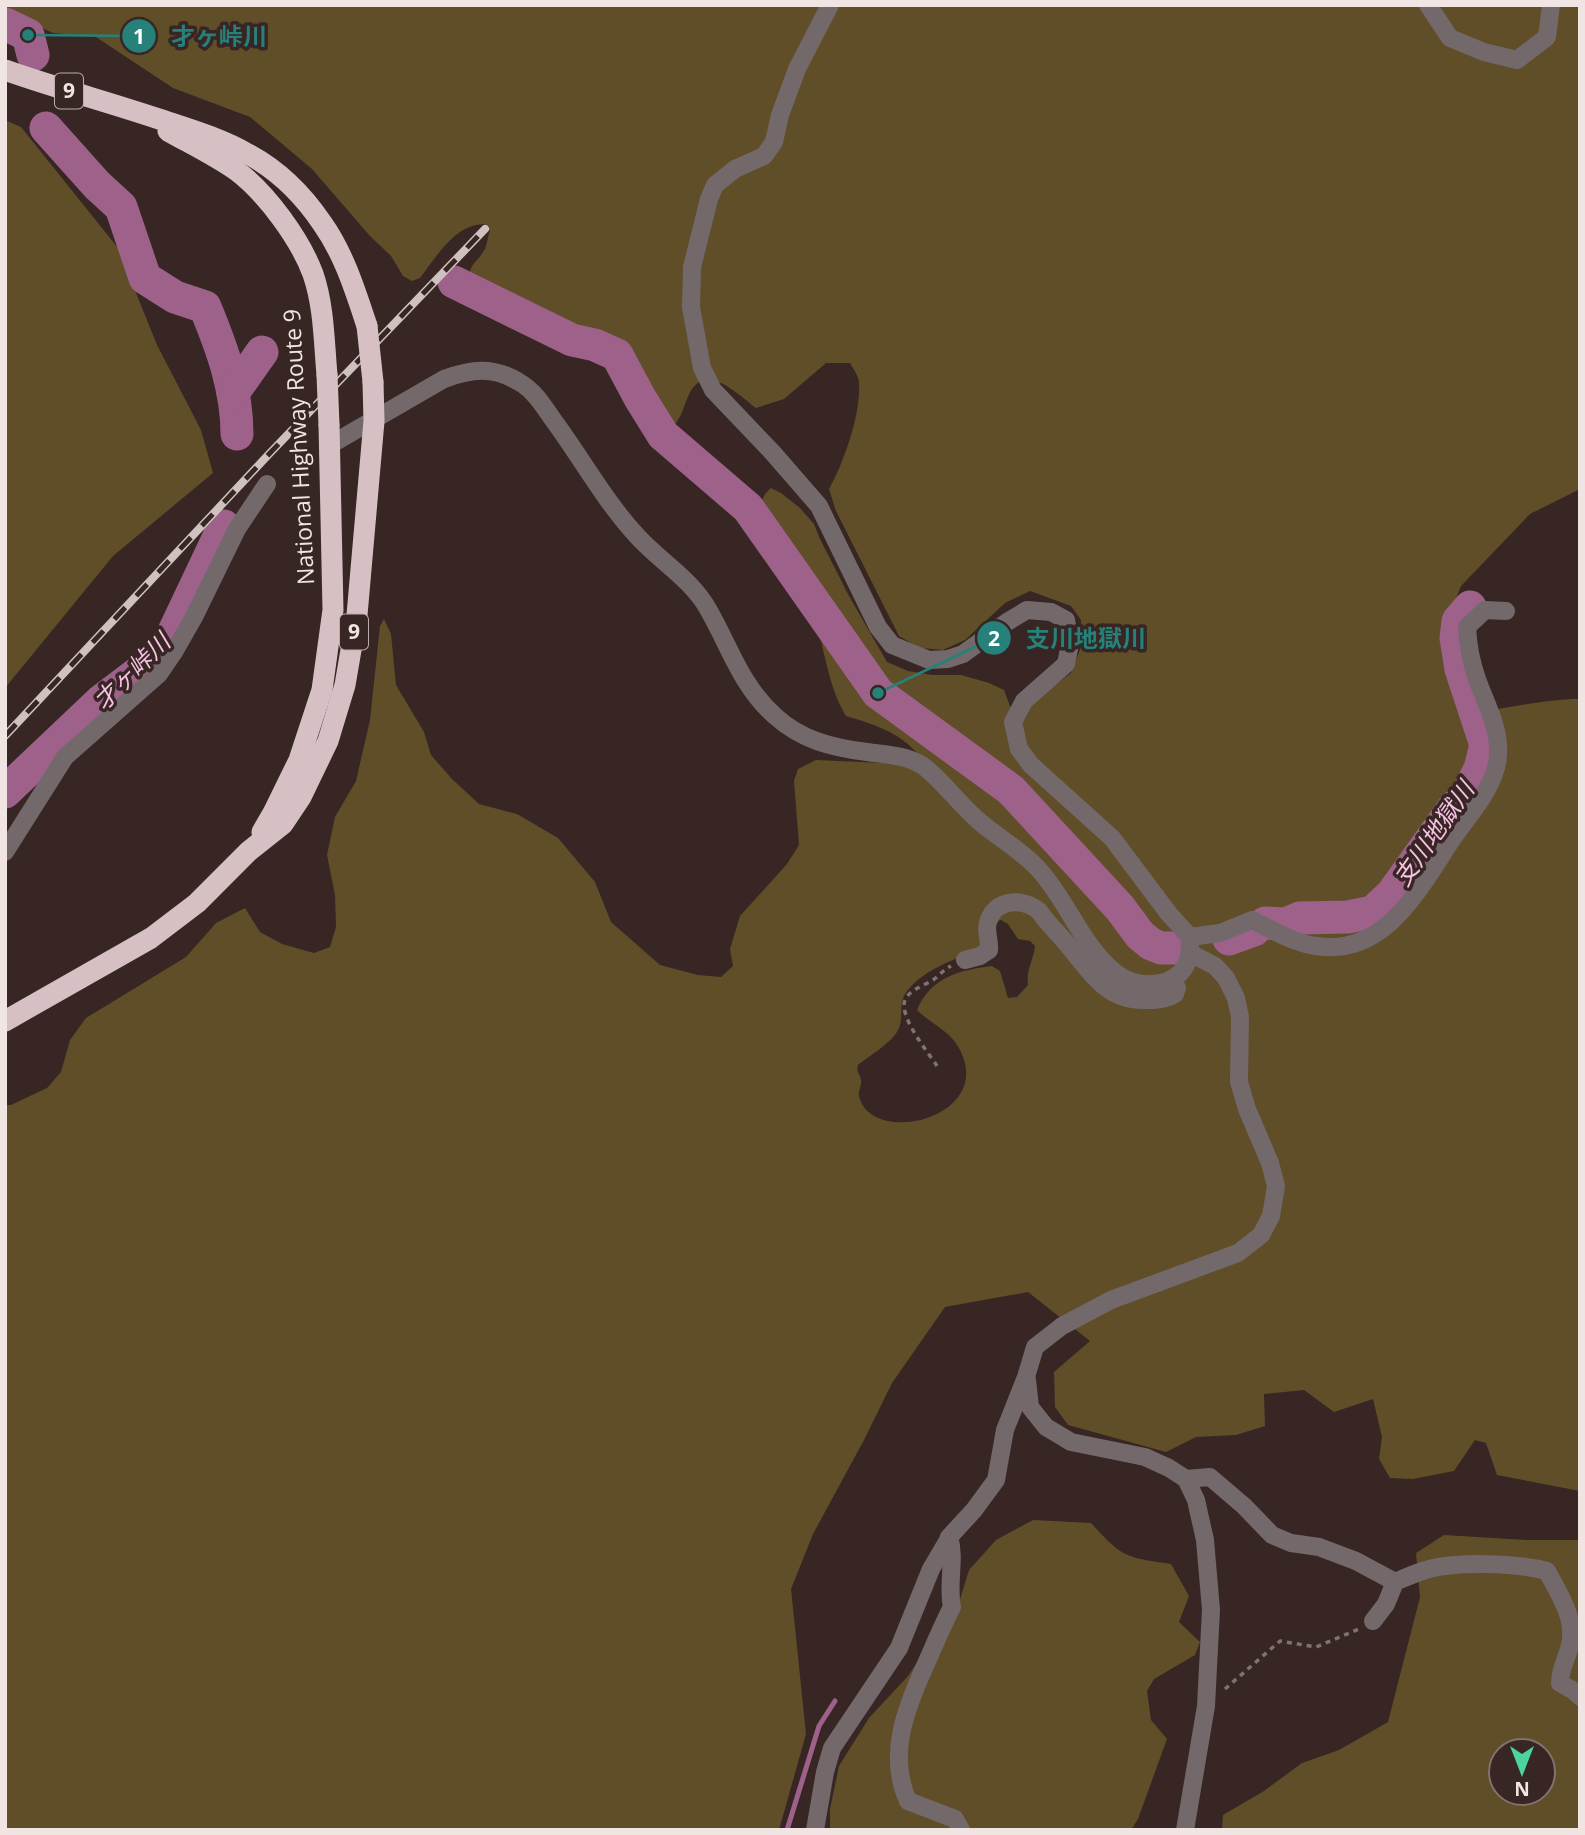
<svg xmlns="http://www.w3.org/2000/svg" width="1585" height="1835" font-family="'Open Sans','Noto Sans JP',sans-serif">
<rect width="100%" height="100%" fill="#372623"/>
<g fill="#604e29" fill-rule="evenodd">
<path d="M5 5H1580V489L1530 514 1461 586 1448 618 1445 639 1449 663 1462 705 1471 712C1508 709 1542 699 1580 699V1491L1497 1475 1486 1443 1475 1440 1454 1471 1413 1479 1390 1478 1379 1459 1382 1437 1373 1399 1334 1412 1304 1390 1264 1394 1265 1426 1236 1435 1196 1437 1166 1452 1068 1425 1055 1407 1054 1372 1090 1341 1028 1292 945 1307 892 1383 864 1440 813 1534 791 1589 806 1734 779 1830H5V1105H11L47 1088 61 1072 70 1040 86 1018 186 957 216 923 245 908 260 932 282 944 314 953 330 947 336 927 335 895 327 855 335 817 356 781 370 720 380 626 384 619 391 634 396 685 424 732 431 755 452 779 479 804 517 814 558 838 595 882 611 922 660 965 698 975 721 977 733 966 730 949 740 916 787 864 799 845 794 781 798 769 816 760 884 763 902 762 918 754C899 732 873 724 846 716 828 686 825 651 815 618 811 603 804 587 798 572 788 550 741 512 771 488L781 493 800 508 814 524 820 539 849 596 887 662 908 671 932 675H961L989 683 1004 690 1011 709 1033 702 1071 673 1081 647V620L1071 606 1030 591 1005 603 965 640 943 650 920 648 899 636 836 511 829 489C844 462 861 414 859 383 859 376 853 369 850 363H826L784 399 756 408C734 391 702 359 687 399 682 412 679 424 667 431L660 424 615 345 571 334 473 286C464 266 476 265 485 249 487 244 488 236 490 231L485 224C455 224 437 256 420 278L412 281 403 276 391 256 370 236 312 169 250 117 173 88 96 37 53 33 5 11ZM1001 920 1008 924 1018 939 1030 941 1035 946C1033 962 1026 969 1028 985L1017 997 1008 998 1000 971 992 966C959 970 931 977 917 1010 932 1025 950 1030 960 1050 995 1118 871 1148 859 1096 858 1091 862 1085 861 1080 860 1073 856 1073 858 1065 870 1055 897 1040 900 1025 903 1014 899 1004 905 994 923 968 956 960 983 947L994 922Z"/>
<path d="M5 120 21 127 118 248 157 345 201 430 213 473 113 556 5 688Z"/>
<path d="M1033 1520 1091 1523C1123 1558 1125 1557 1171 1564L1189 1596 1179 1622 1200 1642 1195 1655 1154 1679 1147 1691 1151 1720 1167 1739 1138 1819 1131 1830H830V1809L839 1766 869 1718 908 1676 928 1646 954 1619 969 1570 996 1540Z"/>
<path d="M1444 1535 1527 1540H1580V1830H1222L1223 1815 1264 1791 1302 1763 1339 1750 1388 1722 1420 1597 1416 1553ZM1501 1751H1543V1793H1501Z"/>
</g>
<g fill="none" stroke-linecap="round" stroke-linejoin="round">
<path stroke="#9d618a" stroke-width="5" d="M787 1830 819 1726 835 1701"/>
<g stroke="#9d618a" stroke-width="33">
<path d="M5 24 28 35 33 55"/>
<path d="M46 128 97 185 121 207 145 278 175 297 205 307C222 348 237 389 237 434"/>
<path d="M454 282 572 340 595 345 617 355 640 398 663 435 748 508 878 693 1011 790 1120 908 1140 935 1151 944 1161 948H1175"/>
<path d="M233 393 262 352"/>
<path d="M5 792 101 701 146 667 170 640 224 526"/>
<path d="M1265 923 1286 924 1300 918 1348 917 1373 912 1392 894 1452 810 1467 794 1480 769 1486 745 1461 669 1456 638 1458 621 1470 607"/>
<path d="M1229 939 1254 930"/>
</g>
<g stroke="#81726f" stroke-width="3.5" stroke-dasharray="5 5" stroke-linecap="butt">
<path d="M937 1066C928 1052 896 1014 906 998 912 989 925 985 933 980 940 975 943 970 951 966"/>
<path d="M1225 1689 1280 1641 1316 1647 1359 1629"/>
</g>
<g stroke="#73696b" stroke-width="18">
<path d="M1428 5 1450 38 1484 52 1517 60 1547 37 1551 5"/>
<path d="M330 445 444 379C471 369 493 366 519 382 535 391 544 407 554 421 582 459 606 503 638 537 661 562 691 579 708 609 730 647 741 686 775 716 801 740 833 748 867 752 887 755 911 755 927 769 946 785 961 806 980 822 1000 839 1024 852 1041 872 1069 904 1083 948 1117 974 1134 987 1165 989 1181 972 1190 963 1190 949 1190 937L1169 914 1112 838 1031 765 1019 749 1013 722 1024 701 1066 664 1070 644 1066 620 1051 612 1027 610 1007 622 963 654 948 659 929 660 892 645 878 627 819 506 773 453 713 390 702 368 691 307 692 267 709 199 715 185 735 169 764 156 774 142 780 115 797 69 830 5"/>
<path d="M5 852 65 757 159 674 174 652 194 617 237 529 267 484"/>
<path d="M1190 937 1220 933 1252 920C1272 930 1294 943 1316 946 1386 957 1420 887 1453 838 1470 813 1496 787 1498 755 1500 728 1486 704 1477 679 1471 662 1468 646 1467 627L1485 610 1506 611"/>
<path d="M965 960 980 956 989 950C990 940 985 931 988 922 995 898 1023 898 1039 911 1047 923 1058 933 1067 944 1089 970 1105 1000 1143 1000 1155 1000 1165 1000 1175 994L1177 988 1173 978"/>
<path d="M1027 1380 1030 1407 1046 1427 1071 1442 1145 1457 1169 1468 1186 1479 1196 1500 1205 1540 1211 1610 1206 1706 1185 1830"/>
<path d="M1186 1479 1210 1477 1244 1506 1272 1535 1291 1543 1319 1547 1356 1561 1395 1582"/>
<path d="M949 1537C956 1559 947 1583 952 1607 942 1626 934 1646 925 1666 906 1708 887 1755 908 1801L955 1819 961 1830"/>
<path d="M1373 1621 1386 1604 1395 1582C1405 1578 1415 1573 1426 1570 1456 1561 1516 1563 1547 1571 1559 1594 1576 1618 1570 1645 1567 1659 1560 1668 1560 1683L1574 1691 1580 1697"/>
<path d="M815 1830 825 1772 832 1748 899 1648 931 1569 951 1535 974 1510 996 1480 1005 1430 1026 1377 1035 1347 1062 1326 1111 1300 1238 1253 1261 1235 1271 1216 1276 1186 1270 1163 1247 1109 1239 1082 1240 1017 1236 998 1226 978 1215 966 1190 953"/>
</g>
<g stroke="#d7c0c4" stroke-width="21">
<path d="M5 70C56 88 108 102 159 119 189 129 220 138 248 154 278 170 303 195 322 223 344 254 355 290 367 326"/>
<path d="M168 131C191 144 216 156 237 171 267 194 300 239 313 274 324 306 324 341 327 375"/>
<path d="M262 832 273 813 299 760 322 690 333 610 329 425"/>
<path d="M5 1021 151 938 197 903 249 851 283 824 301 797 328 741 345 685 357 615 374 421 373 382"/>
</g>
<g stroke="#cec1bf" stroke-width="8">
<path id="rail" d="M5 736 270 453 485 229"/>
</g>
<use href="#rail" stroke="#372623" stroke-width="5" stroke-dasharray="16" stroke-linecap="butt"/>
<g stroke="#d7c0c4" stroke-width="21">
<path d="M367 326 373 382"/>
<path d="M327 375 329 425"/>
</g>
</g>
<g text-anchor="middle" stroke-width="7" stroke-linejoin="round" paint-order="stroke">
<g fill="#372623" stroke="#b9aca9" stroke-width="2">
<rect x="55" y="73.5" width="28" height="35" rx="5"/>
<rect x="340" y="614.5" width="28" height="35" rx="5"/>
</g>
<g font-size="21" font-weight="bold" fill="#f1e5e3">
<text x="69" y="98">9</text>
<text x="354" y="639">9</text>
</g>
<g font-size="23" fill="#f1e5e3" stroke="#372623">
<text transform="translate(299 447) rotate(-93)" y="8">National Highway Route 9</text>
</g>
<g font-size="24" font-style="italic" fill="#f7c2e5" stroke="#372623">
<text transform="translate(132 672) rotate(-45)" y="8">才ヶ峠川</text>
<text transform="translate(1434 834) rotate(-55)" y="8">支川地獄川</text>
</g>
</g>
<path fill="none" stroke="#26817a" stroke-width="2.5" d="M28 35L139 36M878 693L994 638"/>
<g fill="#26817a" stroke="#372623" stroke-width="2.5">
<circle cx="28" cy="35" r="7"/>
<circle cx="878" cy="693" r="7"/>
<circle cx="139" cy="36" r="18"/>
<circle cx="994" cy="638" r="18"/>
</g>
<g font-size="21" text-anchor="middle" font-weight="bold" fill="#fff">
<text x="139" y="44">1</text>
<text x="994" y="646">2</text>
</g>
<g font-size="24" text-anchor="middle" font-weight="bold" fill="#26817a" stroke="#372623" stroke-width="7" stroke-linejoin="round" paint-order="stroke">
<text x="219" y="45">才ヶ峠川</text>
<text x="1086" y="647">支川地獄川</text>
</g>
<rect width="1585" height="1835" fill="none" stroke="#f1e5e3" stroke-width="14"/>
<g transform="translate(1522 1772) rotate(180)"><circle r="33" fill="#372623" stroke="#817270" stroke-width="2"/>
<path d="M0-5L12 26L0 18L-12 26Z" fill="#4bd49b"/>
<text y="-10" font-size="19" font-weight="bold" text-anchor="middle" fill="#f1e5e3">N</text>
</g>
</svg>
